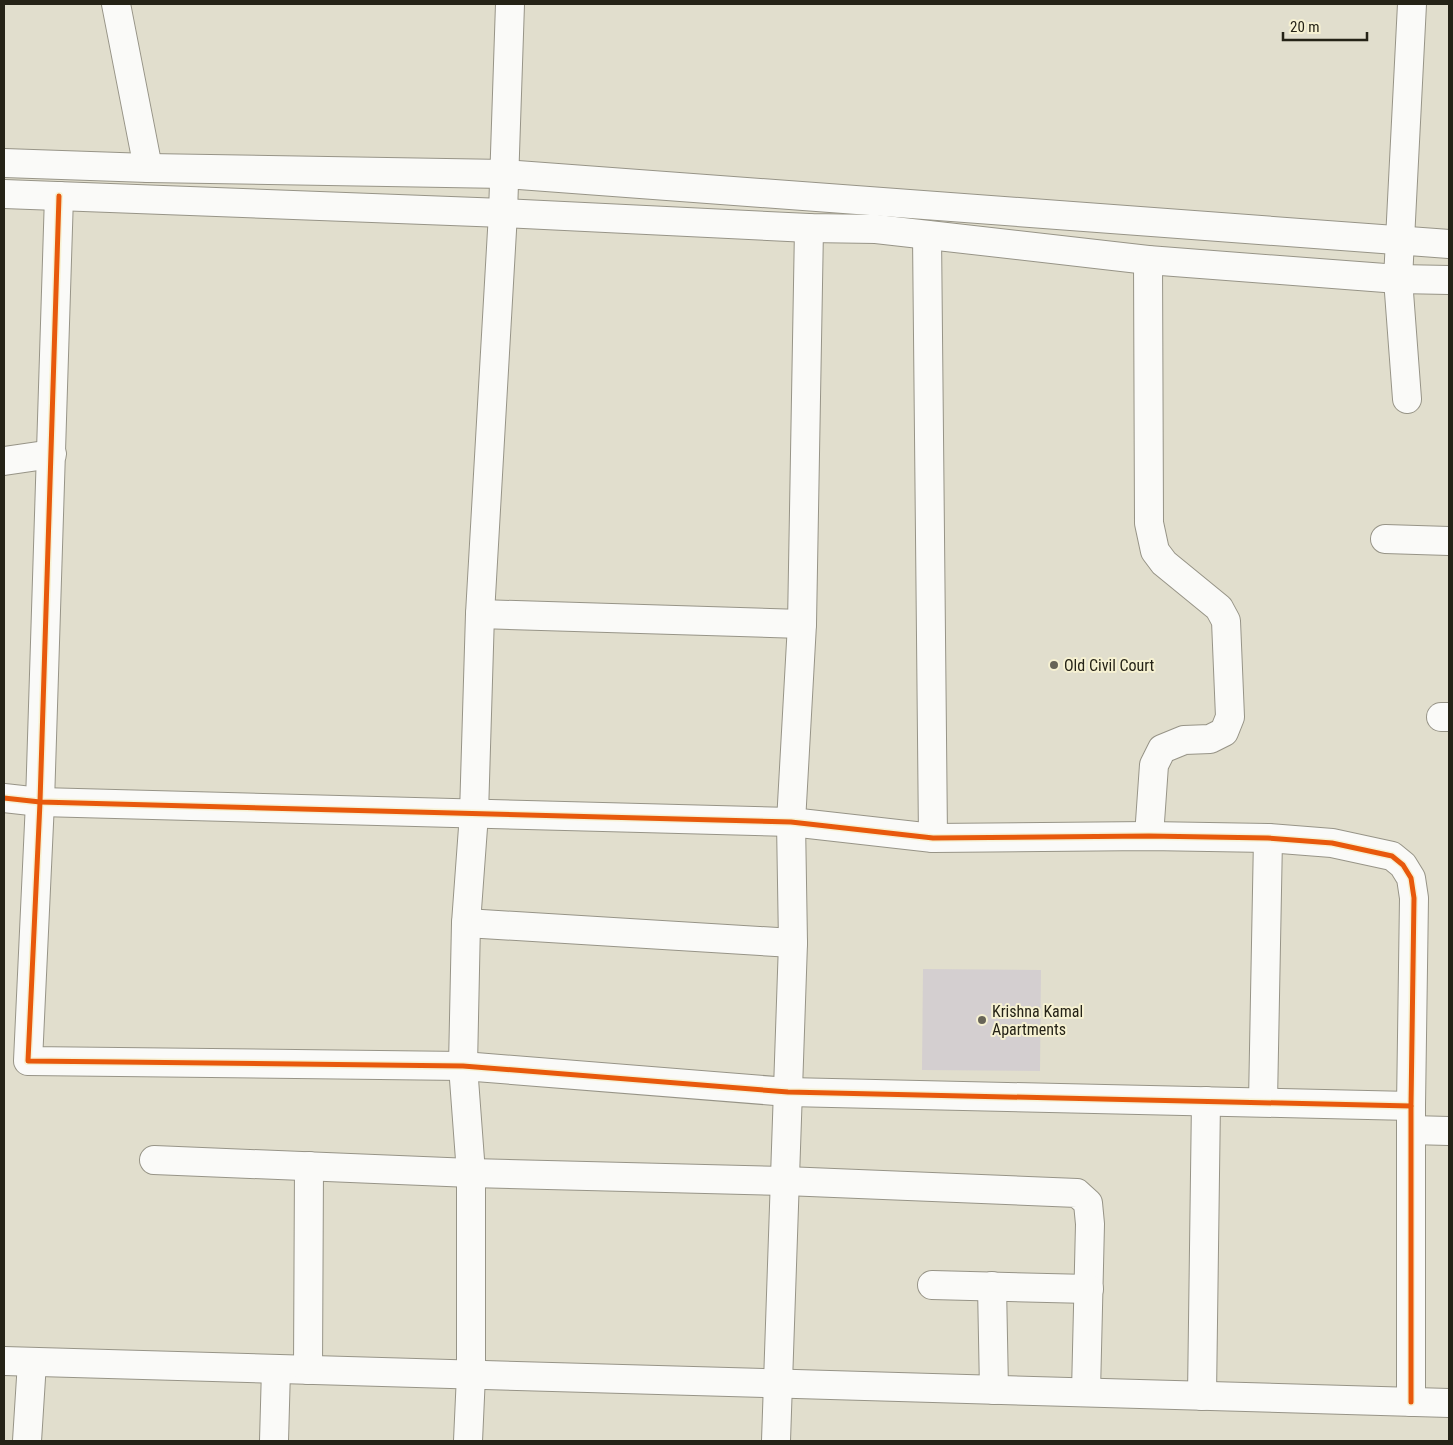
<svg xmlns="http://www.w3.org/2000/svg" width="1453" height="1445" font-family="'Roboto Condensed',sans-serif">
<rect width="100%" height="100%" fill="#e1decd"/>
<path fill="#d4cfd0" d="M923 969 1041 970 1040 1071 922 1070Z"/>
<g fill="none" stroke-linecap="round" stroke-linejoin="round">
<g stroke="#979487" stroke-width="30">
<g id="minor">
<path d="M116 4 148 168"/>
<path d="M4 163 148 168 505 174 1449 244"/>
<path d="M4 194 503 213 809 228 876 229 1148 260 1398 279 1449 280"/>
<path d="M59 196 40 802 28 1061 463 1066 788 1092 1411 1106"/>
<path d="M927 235 933 838"/>
<path d="M1148 260 1149 523 1155 551 1164 563 1219 608 1226 621 1230 717 1224 732 1210 739 1184 740 1162 749 1154 765 1149 836"/>
<path d="M1407 399 1398 279 1412 4"/>
<path d="M4 461 52 454"/>
<path d="M1385 539 1449 541"/>
<path d="M480 614 802 624"/>
<path d="M1441 717H1449"/>
<path d="M4 798 40 802 791 822 933 838 1149 836 1268 838 1332 843 1392 856 1403 865 1411 878 1414 898 1411 1106V1402"/>
<path d="M466 923 793 943"/>
<path d="M1263 1102 1268 838"/>
<path d="M1411 1130 1449 1131"/>
<path d="M154 1160 471 1173 785 1181 1077 1193 1088 1203 1090 1224 1086 1392"/>
<path d="M932 1285 1089 1289"/>
<path d="M992 1286 994 1390"/>
<path d="M4 1361 1449 1403"/>
<path d="M308 1370 309 1166"/>
<path d="M1202 1396 1206 1101"/>
<path d="M27 1441 32 1362"/>
<path d="M274 1441 276 1369"/>
<path d="M468 1441 471 1375V1173L463 1066 466 923 474 814 480 614 503 213 510 4"/>
<path d="M776 1441 793 943 791 822 802 624 809 228"/>
</g>
</g>
<use href="#minor" stroke="#fafaf8" stroke-width="28"/>
<g stroke="#f6f1d2" stroke-width="8">
<g id="cycleway">
<path d="M59 196 40 802 28 1061 463 1066 788 1092 1411 1106"/>
<path d="M4 798 40 802 791 822 933 838 1149 836 1268 838 1332 843 1392 856 1403 865 1411 878 1414 898 1411 1106V1402"/>
</g>
</g>
<use href="#cycleway" stroke="#e8590c" stroke-width="5"/>
</g>
<g fill="#676457" stroke="#f6f1d2" stroke-width="2">
<circle cx="1054" cy="665" r="5"/>
<circle cx="982" cy="1020" r="5"/>
</g>
<g text-anchor="middle" stroke-width="4" stroke-linejoin="round" paint-order="stroke">
<g font-size="16" fill="#252317" stroke="#f6f1d2" text-anchor="start">
<text x="1064" y="671">Old Civil Court</text>
<text x="992" y="1017">Krishna Kamal<tspan x="992" dy="18">Apartments</tspan></text>
</g>
</g>
<rect width="1453" height="1445" fill="none" stroke="#252317" stroke-width="10"/>
<path d="M1283 32v8h84v-8" fill="none" stroke="#252317" stroke-width="2.5"/>
<text x="1290" y="32" font-size="15" fill="#252317" stroke="#f6f1d2" stroke-width="4" paint-order="stroke">20 m</text>
</svg>
